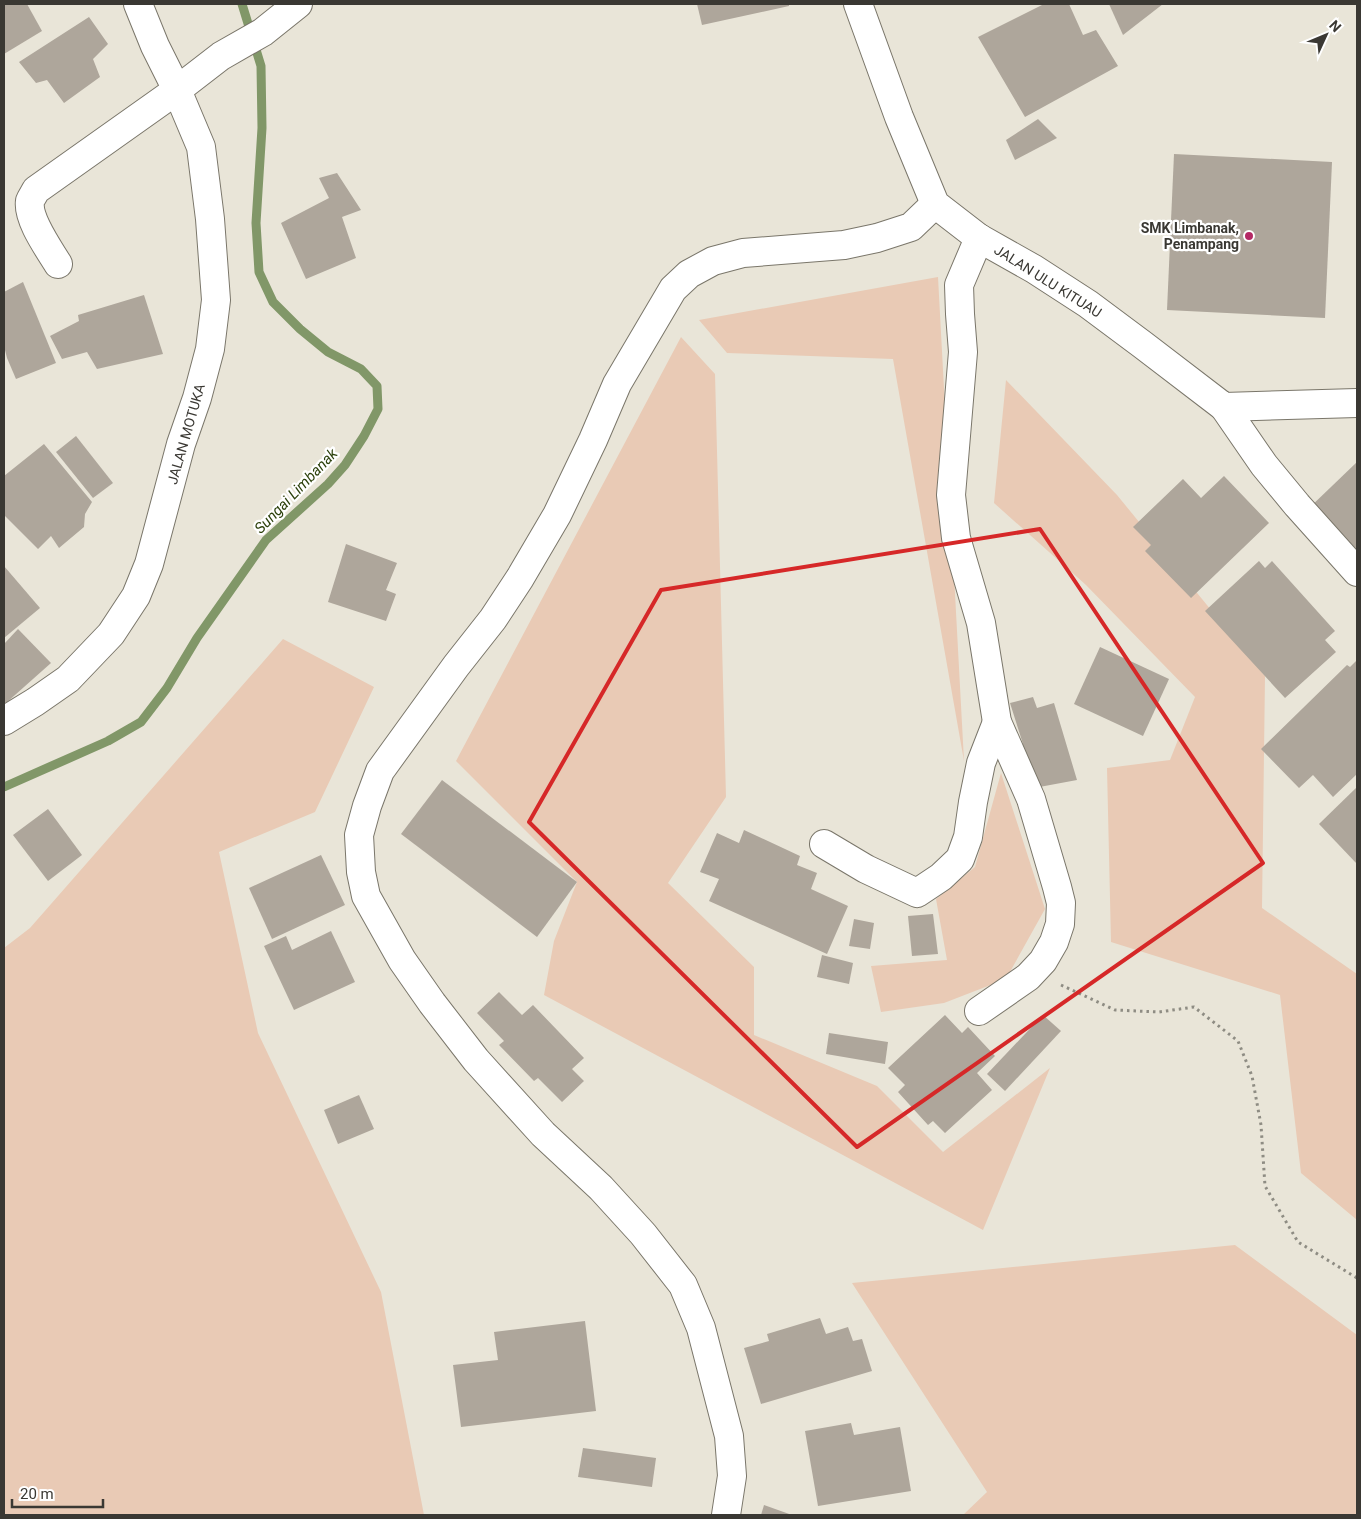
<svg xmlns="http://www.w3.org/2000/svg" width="1361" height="1519" font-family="Roboto,sans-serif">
<rect width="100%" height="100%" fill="#e9e5d8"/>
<g fill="#e9cab5">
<path d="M938 277 964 761 893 359 727 353 699 320Z"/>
<path d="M681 337 715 374 726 797 668 883 754 967V1035L877 1086 943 1152 1050 1068 983 1230 544 995 554 941 577 882 456 761Z"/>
<path d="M1006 380 1117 495 1265 676 1262 908 1357 974V1220L1301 1173 1280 995 1111 942 1107 768 1170 760 1195 697 1086 585 994 503Z"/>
<path d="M283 639 374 687 315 812 219 852 258 1033 381 1292 424 1515H425H4V948L30 928Z"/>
<path d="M1001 773 1045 909 1006 979 944 1003 881 1012 871 966 947 960 936 899 975 867Z"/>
<path d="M1235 1245 1357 1335V1515H963L987 1492 852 1283Z"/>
</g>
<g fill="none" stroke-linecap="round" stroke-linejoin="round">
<path stroke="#819768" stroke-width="9" d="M4 787 108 741 141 722 167 688 197 638 266 540 328 484 345 465 364 436 378 409 377 386 361 369 328 352 300 329 273 302 259 272 256 223 262 128 261 66 242 4"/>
</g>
<g fill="#aea69b">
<path d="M4 4H27L42 31 4 54Z"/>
<path d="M697 4H789V6L702 25Z"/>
<path d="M1044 4H1069L1083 35 1096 30 1118 66 1025 117 978 37Z"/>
<path d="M1109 4H1163L1123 35Z"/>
<path d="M89 17 108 44 93 59 100 77 64 103 47 80 36 83 19 62Z"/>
<path d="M1038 119 1057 138 1015 160 1006 140Z"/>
<path d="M1174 154 1332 162 1325 318 1167 310Z"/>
<path d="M337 173 361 210 342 217 356 258 306 279 281 223 329 198 319 178Z"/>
<path d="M23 282 56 363 16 379 7 358 4 346V292Z"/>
<path d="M144 295 163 354 97 369 87 352 62 359 50 336 79 321 78 315Z"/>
<path d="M76 436 113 483 93 498 56 452Z"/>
<path d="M44 444 92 502 85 514 84 527 59 548 51 536 38 549 4 515V476Z"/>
<path d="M1357 462V565L1306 511Z"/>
<path d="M1224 476 1269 523 1191 598 1145 551 1151 545 1133 527 1183 479 1201 498Z"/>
<path d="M346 544 397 563 386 590 396 594 386 621 328 602Z"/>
<path d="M1259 561 1265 568 1272 561 1335 631 1325 640 1336 652 1285 698 1205 611Z"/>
<path d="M4 566 40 608 4 638Z"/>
<path d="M18 629 51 663 6 703 4 700V644Z"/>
<path d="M1100 647 1169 679 1143 736 1074 704Z"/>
<path d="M1357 660V774L1333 797 1313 775 1299 788 1261 749 1347 665 1350 667Z"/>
<path d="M1033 697 1037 708 1054 703 1077 780 1034 788 1015 747 1023 744 1010 703Z"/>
<path d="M442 780 577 882 537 937 401 834Z"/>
<path d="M1357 787V864L1319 824Z"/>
<path d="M48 809 82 855 48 881 13 835Z"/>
<path d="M744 830 800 856 797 865 817 873 811 889 848 906 827 954 709 901 719 879 700 872 717 833 739 843Z"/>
<path d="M321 855 345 905 272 939 249 888Z"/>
<path d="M933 914 938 954 912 956 908 916Z"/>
<path d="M854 919 874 923 870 949 849 946Z"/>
<path d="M331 931 355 982 294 1010 264 946 286 936 292 950Z"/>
<path d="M822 955 853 963 849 984 817 977Z"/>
<path d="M499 992 522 1015 533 1005 584 1058 572 1069 584 1081 562 1102 538 1078 534 1081 499 1045 504 1041 477 1013Z"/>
<path d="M945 1015 962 1033 968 1027 995 1056 977 1073 992 1090 945 1133 933 1121 928 1125 898 1092 905 1085 888 1068Z"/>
<path d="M1043 1015 1061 1031 1005 1091 987 1074Z"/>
<path d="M829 1033 888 1042 885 1064 826 1054Z"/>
<path d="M359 1095 374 1129 338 1144 324 1110Z"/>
<path d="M820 1318 826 1334 848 1327 853 1341 862 1339 872 1371 761 1404 744 1348 769 1341 767 1334Z"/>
<path d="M585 1321 596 1411 461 1427 453 1365 498 1360 494 1332Z"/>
<path d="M851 1423 854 1435 900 1427 911 1491 818 1506 805 1431Z"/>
<path d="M583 1448 656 1458 652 1487 578 1477Z"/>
<path d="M764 1505 792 1515H761Z"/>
</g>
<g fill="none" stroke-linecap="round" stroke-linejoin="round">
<g stroke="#7a766a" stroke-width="30">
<g id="minor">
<path d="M858 4 899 117 935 204 979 238 1034 269 1088 304 1143 345 1224 407 1357 403"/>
<path d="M979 238 959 285 960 314 963 352 951 495 956 538 981 623 997 722 1031 799 1057 887 1061 903 1060 924 1054 942 1043 961 1028 977 979 1011"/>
<path d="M58 264C49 249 27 219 30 201 31 198 34 194 36 190L177 90 221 56 263 32 298 4"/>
<path d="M1224 407 1264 465 1297 505 1357 572"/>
<path d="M4 721 35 702 68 679 111 634 136 596 149 564 181 444 197 398 210 349 216 300 210 219 201 147 177 90 155 46 138 4"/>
<path d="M824 844 866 869 917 893 941 877 960 859 968 837 973 802 981 763 997 722"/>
<path d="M726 1515 732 1476 729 1436 701 1328 683 1285 643 1234 601 1188 543 1134 476 1060 432 1003 402 960 366 896 361 872 359 835 367 806 380 771 456 666 493 619 520 578 557 515 593 440 617 384 673 289 689 274 713 261 743 253 844 245 877 238 911 227 935 204"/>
</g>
</g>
<path stroke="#8e8c83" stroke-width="3" stroke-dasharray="2.5 4" stroke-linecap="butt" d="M1061 985 1115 1010 1159 1012 1194 1007 1238 1041 1252 1076 1261 1125 1265 1186 1298 1242 1357 1278"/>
<use href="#minor" stroke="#fff" stroke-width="28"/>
</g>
<path fill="none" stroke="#d62828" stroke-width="4" stroke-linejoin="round" d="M1040 529 1263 863 857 1147 529 822 661 590Z"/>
<circle fill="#b42965" stroke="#fff" stroke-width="2" cx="1249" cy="236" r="5"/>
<g text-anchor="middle" stroke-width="4.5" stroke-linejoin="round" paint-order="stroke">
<g font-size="14" font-weight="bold" fill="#3a3833" stroke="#fff" text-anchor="end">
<text x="1239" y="233">SMK Limbanak,<tspan x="1239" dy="16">Penampang</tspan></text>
</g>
<g font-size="14" fill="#3a3833" stroke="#fff">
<text transform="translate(1048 281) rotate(32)" y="5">JALAN ULU KITUAU</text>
<text transform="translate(186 434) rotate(-74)" y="5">JALAN MOTUKA</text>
</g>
<g font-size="15" font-style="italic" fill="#2c410c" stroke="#fff">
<text transform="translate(296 491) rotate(-46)" y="5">Sungai Limbanak</text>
</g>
</g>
<rect width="1361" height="1519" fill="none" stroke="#3a3833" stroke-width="10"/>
<g transform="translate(1326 35) rotate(46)" stroke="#ffffff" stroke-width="4" paint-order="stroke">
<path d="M0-4L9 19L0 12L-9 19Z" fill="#3a3833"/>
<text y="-8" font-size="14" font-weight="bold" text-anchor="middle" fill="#3a3833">N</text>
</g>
<path d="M12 1499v8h91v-8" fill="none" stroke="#3a3833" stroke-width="2.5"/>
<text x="20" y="1499" font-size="15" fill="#3a3833" stroke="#ffffff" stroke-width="4" paint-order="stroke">20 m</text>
</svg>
